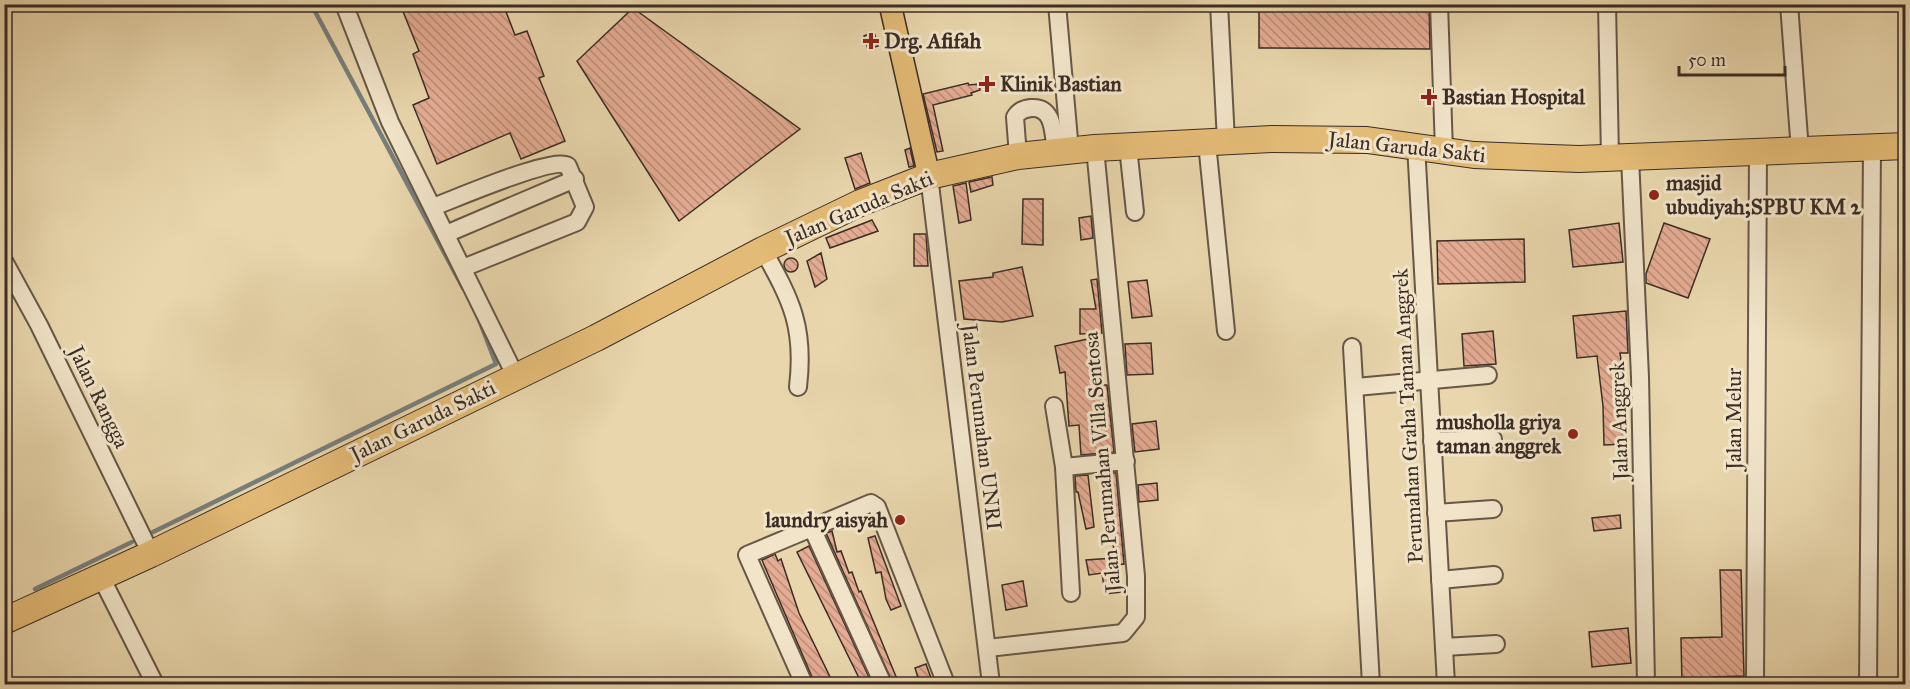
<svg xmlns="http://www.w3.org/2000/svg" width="1910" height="689" font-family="'IM FELL Great Primer',serif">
<defs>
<pattern id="building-back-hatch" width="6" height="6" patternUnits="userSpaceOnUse" patternTransform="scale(1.5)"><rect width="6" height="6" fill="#e5ac93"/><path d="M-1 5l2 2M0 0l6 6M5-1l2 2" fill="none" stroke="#bb8c78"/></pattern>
</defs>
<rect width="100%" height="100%" fill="#e9d6ac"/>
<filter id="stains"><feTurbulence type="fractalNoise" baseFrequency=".00333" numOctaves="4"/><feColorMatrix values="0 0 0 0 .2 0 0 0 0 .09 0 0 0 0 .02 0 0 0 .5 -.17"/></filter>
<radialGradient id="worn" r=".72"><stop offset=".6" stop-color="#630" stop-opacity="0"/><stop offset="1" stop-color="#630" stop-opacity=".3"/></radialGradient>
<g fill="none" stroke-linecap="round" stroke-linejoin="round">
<g stroke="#767f7c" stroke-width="4.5">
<path d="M311 4 463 288"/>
<path d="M153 532 496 364 478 317"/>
<path d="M35 589 132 542"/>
</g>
</g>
<g fill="url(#building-back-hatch)" stroke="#3b2d25" stroke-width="1.5">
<path d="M400 4H503L515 35 527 31 544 76 539 78 565 141 521 159 510 133 437 164 413 105 429 98 413 54 419 51Z"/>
<path d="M1259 4H1429L1430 49 1259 48Z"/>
<path d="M633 8 800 129 679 221 577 61Z"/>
<path d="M874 32 878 46 868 49 864 36Z"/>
<path d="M968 83 969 85 979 84 980 90 971 93 972 95 933 105 943 151 937 152 923 94Z"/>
<path d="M910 148 914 166 909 167 905 150Z"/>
<path d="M861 153 870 183 855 189 845 158Z"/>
<path d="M992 177 993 185 971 192 969 182Z"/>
<path d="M966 183 971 220 959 223 953 186Z"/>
<path d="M1023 199H1043V245L1022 244Z"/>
<path d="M1091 216 1093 238 1081 240 1079 218Z"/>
<path d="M872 220 878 231 830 248 826 238Z"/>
<path d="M1619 223 1623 262 1573 267 1569 230Z"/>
<path d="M1664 223 1710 239 1688 298 1646 283V274Z"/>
<path d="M914 234H926L928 266H914Z"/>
<path d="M1524 239 1525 282 1438 284 1437 241Z"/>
<path d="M821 253 827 279 815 287 807 261Z"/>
<circle cx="791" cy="265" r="7"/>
<path d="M1022 267 1033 316 1002 322 964 319 959 281 993 277V273Z"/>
<path d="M1097 279 1102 333 1080 334V309H1096L1091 280Z"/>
<path d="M1147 280 1152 316 1132 318 1128 282Z"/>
<path d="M1626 311 1628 353H1620L1627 403V444L1604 445 1603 406 1597 356 1577 358 1573 316Z"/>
<path d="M1493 331 1496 364 1464 366 1462 334Z"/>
<path d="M1088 339 1097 385H1107L1114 452 1081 455 1079 425 1069 426 1065 372 1060 373 1055 346Z"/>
<path d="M1151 343 1153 374 1127 375 1125 344Z"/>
<path d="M1156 421 1159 449 1135 452 1132 424Z"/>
<path d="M1110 473H1116L1124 564 1117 565 1121 592 1105 594 1102 573 1089 575 1086 560 1114 558Z"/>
<path d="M1088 475 1094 527 1086 529 1078 492H1076L1075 476Z"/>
<path d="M1157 483 1158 500 1139 502 1138 485Z"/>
<path d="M1620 515 1621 528 1594 531 1592 518Z"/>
<path d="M832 531 837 552 841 551 849 573 852 572 859 592 861 591 899 684H893L826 533Z"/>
<path d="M875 536 901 606 891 610 886 599 881 572 876 573 868 538Z"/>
<path d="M809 546 872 684H862L797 552Z"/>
<path d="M775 554 778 561 781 559 799 613 832 681 815 684 762 560Z"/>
<path d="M1720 570H1741L1744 676 1713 677 1714 684H1682L1681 638 1722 637Z"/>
<path d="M1023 581 1027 606 1006 610 1002 585Z"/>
<path d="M1628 628 1631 663 1592 667 1589 632Z"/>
<path d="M926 664 932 681 920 684 915 668Z"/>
</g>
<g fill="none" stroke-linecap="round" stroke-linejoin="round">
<g stroke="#665747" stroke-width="20">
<g id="minor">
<path d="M344 4 390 122 515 375"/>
<path d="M1057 4 1070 151"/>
<path d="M1219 4 1226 141"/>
<path d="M1439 4 1444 151"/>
<path d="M1607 4 1610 158"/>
<path d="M1789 4 1800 151"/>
<path d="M1207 143 1226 331"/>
<path d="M1416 145 1446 684"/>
<path d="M1128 147 1135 212"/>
<path d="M1018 156 1015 117C1019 111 1023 109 1031 108 1055 106 1053 135 1056 152"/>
<path d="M1630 157 1640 377 1646 684"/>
<path d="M929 176 991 684"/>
<path d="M433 207C455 199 553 156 568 166L585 207 577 222 463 268"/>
<path d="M446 234 575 179"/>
<path d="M763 250C792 301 805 328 798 387"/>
<path d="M4 261 39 325 151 554"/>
<path d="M1352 347 1371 684"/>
<path d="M1356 387 1488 375"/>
<path d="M1054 406 1064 467 1071 593"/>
<path d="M1432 441 1493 439"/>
<path d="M1064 467 1126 461"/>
<path d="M1436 513 1493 509"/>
<path d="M812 528 883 684"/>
<path d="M101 577 155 684"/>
<path d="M1440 580 1494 575"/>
<path d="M1444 647 1496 644"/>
<path d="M988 648 1123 633 1136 617V576L1095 148"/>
<path d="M804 684 747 555 871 503 877 507 946 684"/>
<path d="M1755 684 1758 153"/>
<path d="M1868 684 1872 147"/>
</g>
</g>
<g stroke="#3b2d25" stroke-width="24">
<path id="major" d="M890 4 929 176"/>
</g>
<g stroke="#3b2d25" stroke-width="28">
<path id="highway" d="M4 621 151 554 596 338 763 250 860 203 929 176 1018 156 1095 148 1272 139 1367 140 1474 155 1579 159 1906 146"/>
</g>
<use href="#minor" stroke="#f1e4c9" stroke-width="16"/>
<use href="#major" stroke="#e4bb76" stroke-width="21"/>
<use href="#highway" stroke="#e4bb76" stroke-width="26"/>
</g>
<g fill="#8f2418" stroke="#f1e4c9" stroke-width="2">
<path d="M868 32h6v6h6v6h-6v6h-6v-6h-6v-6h6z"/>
<path d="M984 75h6v6h6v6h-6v6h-6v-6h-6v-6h6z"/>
<path d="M1426 88h6v6h6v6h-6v6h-6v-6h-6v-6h6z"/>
<circle cx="1654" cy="195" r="6"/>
<circle cx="1573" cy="434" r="6"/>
<circle cx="900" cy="520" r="6"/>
</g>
<g text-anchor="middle" stroke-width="6" stroke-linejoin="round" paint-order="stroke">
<g font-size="21" font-weight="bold" fill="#3b2d25" stroke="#f1e4c9" text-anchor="start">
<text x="884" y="48">Drg. Afifah</text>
<text x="1000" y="91">Klinik Bastian</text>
<text x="1442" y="104">Bastian Hospital</text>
<text x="1666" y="190">masjid<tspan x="1666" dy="24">ubudiyah;SPBU KM 2</tspan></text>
<text x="1561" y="429" text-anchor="end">musholla griya<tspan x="1561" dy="24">taman anggrek</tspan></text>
<text x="888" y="527" text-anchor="end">laundry aisyah</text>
</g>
<g font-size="21" fill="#3b2d25" stroke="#f1e4c9">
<text transform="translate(1407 147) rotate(6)" y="7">Jalan Garuda Sakti</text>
<text transform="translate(859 208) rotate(-23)" y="7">Jalan Garuda Sakti</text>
<text transform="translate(99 397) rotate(64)" y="7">Jalan Rangga</text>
<text transform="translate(1408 416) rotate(-93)" y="7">Perumahan Graha Taman Anggrek</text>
<text transform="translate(1734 419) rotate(-90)" y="7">Jalan Melur</text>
<text transform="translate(423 421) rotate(-26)" y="7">Jalan Garuda Sakti</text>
<text transform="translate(1619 421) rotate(-92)" y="7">Jalan Anggrek</text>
<text transform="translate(982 427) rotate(83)" y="7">Jalan Perumahan UNRI</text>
<text transform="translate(1102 462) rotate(-95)" y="7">Jalan Perumahan Villa Sentosa</text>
</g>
</g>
<rect width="1910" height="689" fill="none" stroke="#e9d6ac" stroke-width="24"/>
<rect x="6" y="6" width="1898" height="677" fill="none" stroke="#3b2d25" stroke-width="3"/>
<rect x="12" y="12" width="1886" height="665" fill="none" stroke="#3b2d25" stroke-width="1.5"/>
<path d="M1679 66v9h106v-9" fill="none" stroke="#3b2d25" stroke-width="3"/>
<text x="1688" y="66" font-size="18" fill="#3b2d25" stroke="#f1e4c9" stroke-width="4.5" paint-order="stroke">50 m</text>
<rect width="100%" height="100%" filter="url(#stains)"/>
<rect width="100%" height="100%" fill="url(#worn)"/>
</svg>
